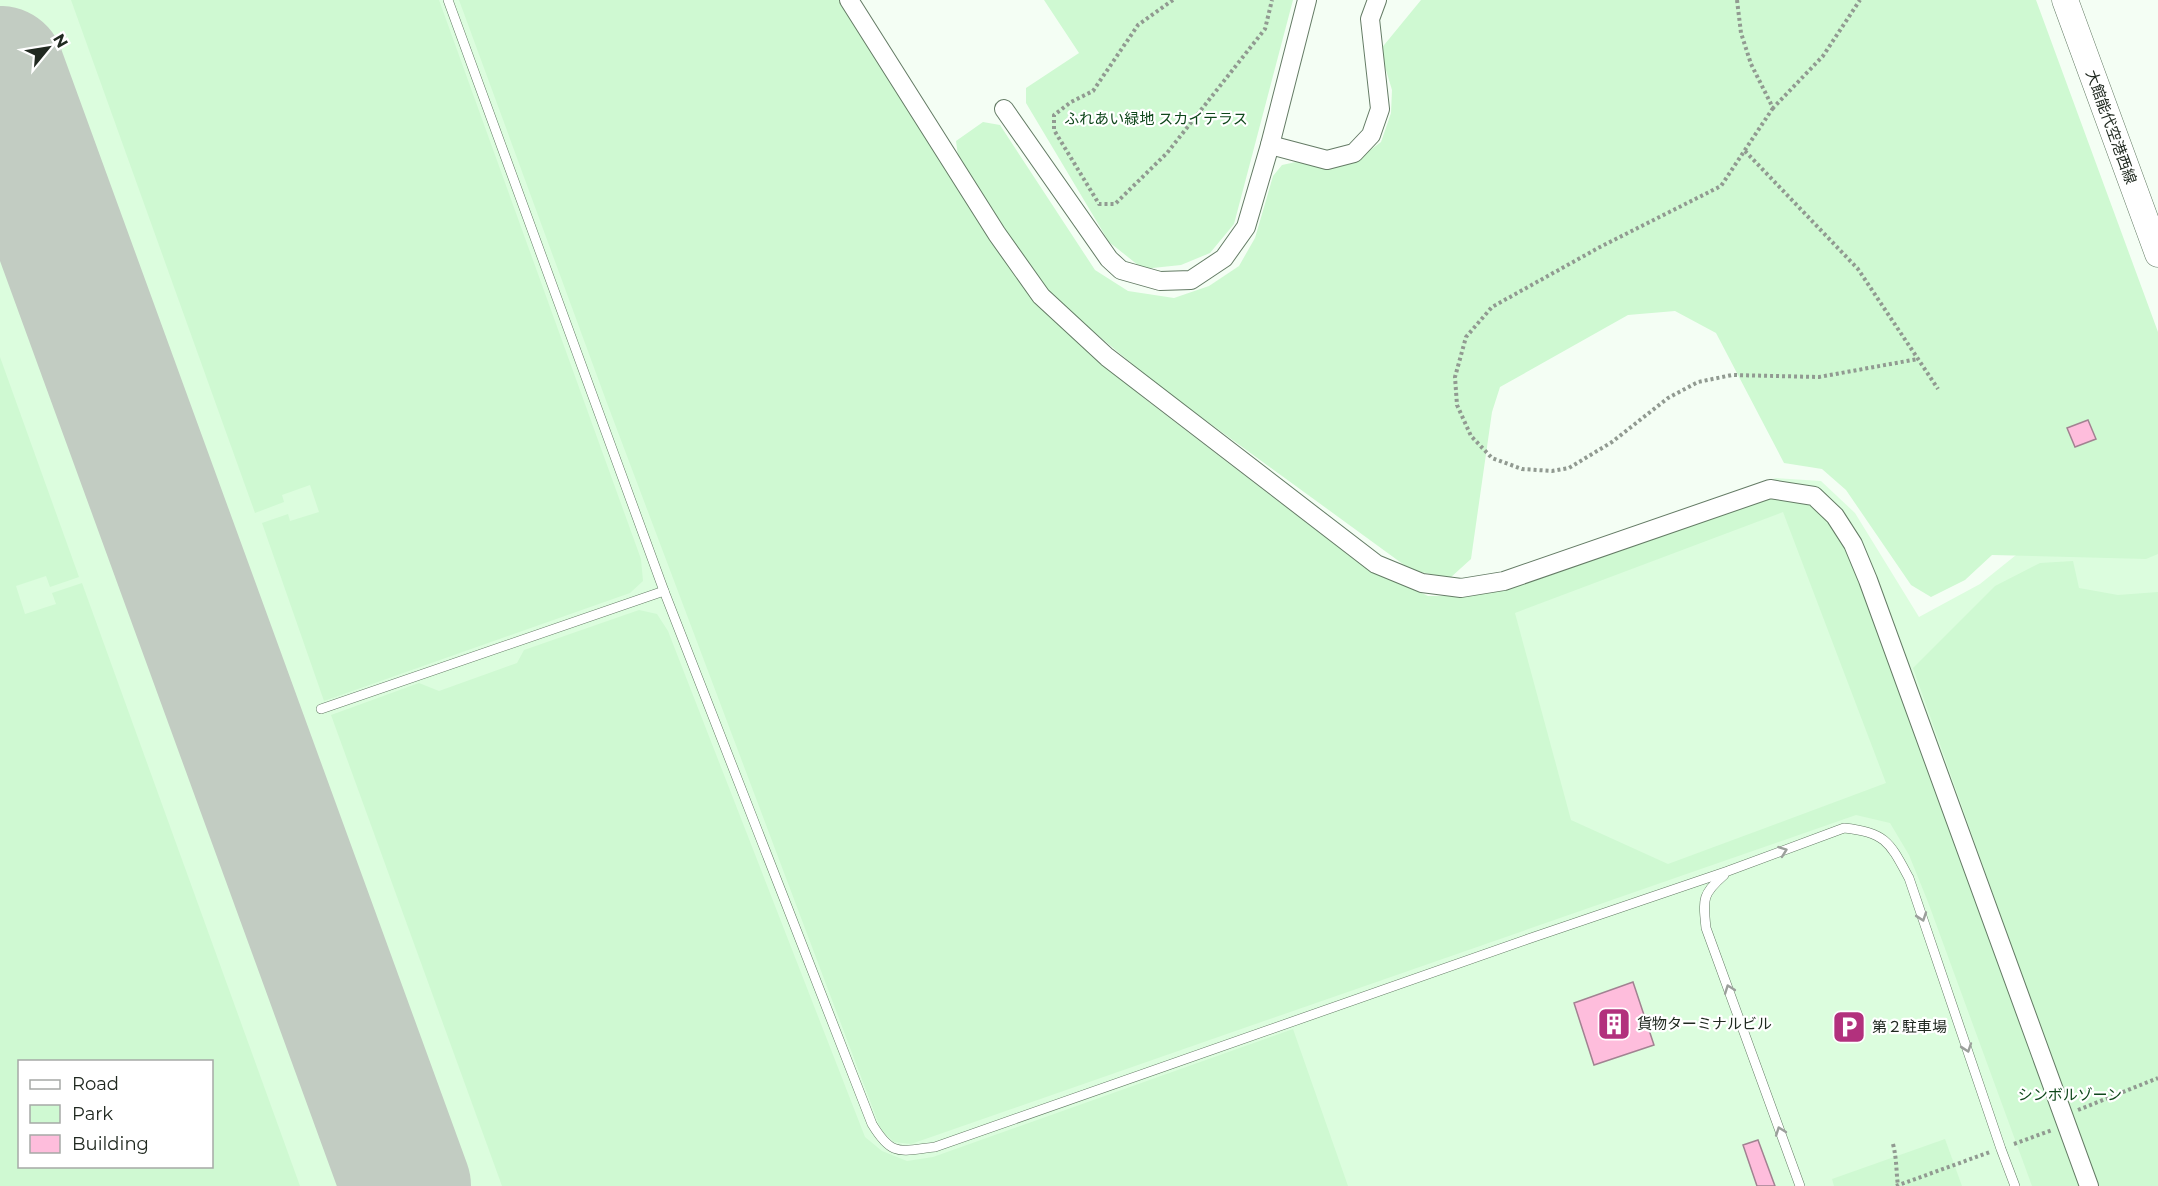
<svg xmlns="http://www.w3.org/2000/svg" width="2158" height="1186" font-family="Montserrat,'Noto Sans JP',sans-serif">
<rect width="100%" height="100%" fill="#f4fef4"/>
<path fill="#dcfdde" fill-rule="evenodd" d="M0 0H830L1181 737 1493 577 1776 478 1821 481 1855 513 1919 617 1980 584 2021 551 2158 536V1186H0ZM20 1062H212V1166H20Z"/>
<g fill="#cff9d2" fill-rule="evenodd">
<path d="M71 0H439L641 559 643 581 630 593 324 701 262 523 288 514 290 521 319 512 310 485 282 495 284 502 255 513Z"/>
<path d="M459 0H842L1080 344 1145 399 1360 564 1428 596H1464L1767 499 1793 500 1819 508 1849 549 1870 612 2031 1044 2044 1038 1913 668 1995 586 2040 563 2073 561 2079 588 2118 595 2158 592V1186H2032L1928 902 1909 855 1890 823 1856 815 911 1144 894 1142 881 1130 607 403ZM1783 512 1886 783 1668 864 1571 820 1515 613Z"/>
<path d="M1044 0H1293L1234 224 1210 253 1181 265 1143 269 1109 242 1026 103V88L1079 53Z"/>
<path d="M1421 0H2036L2158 332V554L2146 559 1992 555 1965 580 1931 597 1911 585 1846 490 1822 469 1784 463 1716 333 1675 311 1628 315 1500 387 1492 412 1471 559 1450 578 1411 570 1160 387 1046 292 958 156 956 141 983 122 1000 125 1095 270 1128 291 1174 298 1209 286 1239 266 1255 238 1273 176 1282 165 1296 162 1332 167 1357 160 1381 142 1391 113 1392 90 1380 50Z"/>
<path d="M0 357 79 577 50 587 46 576 16 586 25 614 56 604 52 593 82 583 300 1186H0ZM20 1062H212V1166H20Z"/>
<path d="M639 610 657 614 668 631 865 1137 882 1151 907 1161 933 1157 1293 1029 1348 1186H502L331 715 419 683 439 691 517 663 524 650Z"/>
<path d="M1945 1139 1962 1186H1834L1832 1179Z"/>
</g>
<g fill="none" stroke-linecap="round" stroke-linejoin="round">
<path stroke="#c2ccc2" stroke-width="130" d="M0 71 406 1186"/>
</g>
<g fill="#febddc" stroke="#a18291" stroke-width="1.5">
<path d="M2088 420 2096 439 2075 447 2067 428Z"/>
<path d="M1633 982 1654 1045 1594 1065 1574 1003Z"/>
<path d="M1758 1140 1775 1186H1757L1743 1145Z"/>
</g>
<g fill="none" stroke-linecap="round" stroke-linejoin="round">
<g stroke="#647b65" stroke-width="10">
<g id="service">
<path d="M448 0 664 591 872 1124C892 1157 899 1151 935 1147L1528 939 1728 871 1844 828C1886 832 1890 843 1909 878L2001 1149 2015 1186"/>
<path d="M321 709 664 591"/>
<path d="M1724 875C1702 894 1703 899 1706 928L1800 1186"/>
</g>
</g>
<g stroke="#647b65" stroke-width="20">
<g id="minor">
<path d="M849 0 997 234 1041 296 1107 357 1376 564 1422 583 1461 588 1504 581 1770 489 1814 496 1835 516 1853 544 1868 580 2089 1186"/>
<path d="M1004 109 1109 259 1121 270 1160 281 1191 280 1224 258 1246 227 1270 145 1307 0"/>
<path d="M1270 145 1327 160 1354 153 1371 135 1380 109 1370 19 1377 0"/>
</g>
</g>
<g stroke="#647b65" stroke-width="27">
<path id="secondary" d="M2065 0 2158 254"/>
</g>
<g stroke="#919a91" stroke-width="4" stroke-dasharray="3 3" stroke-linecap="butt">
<path d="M1173 0 1138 25 1093 91 1071 102 1054 115V130L1099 204H1115L1167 153 1265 29 1272 0"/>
<path d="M1737 0 1741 33 1751 64 1773 108 1823 56 1860 0"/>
<path d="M1773 108 1721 186 1600 247 1492 307 1466 337 1455 377 1457 405 1471 436 1492 458 1522 469 1552 471 1569 468 1612 442 1668 398 1698 382 1732 375 1819 377 1918 359"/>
<path d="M1745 151 1858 269 1938 389"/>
<path d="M2078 1110 2158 1078"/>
<path d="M1893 1144C1897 1160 1896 1171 1898 1186"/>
<path d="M2014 1144 2052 1130"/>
<path d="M1896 1186 1990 1152"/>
</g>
<use href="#service" stroke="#fff" stroke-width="9"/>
<use href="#minor" stroke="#fff" stroke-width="18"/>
<use href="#secondary" stroke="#fff" stroke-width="26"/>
</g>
<defs><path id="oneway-chevron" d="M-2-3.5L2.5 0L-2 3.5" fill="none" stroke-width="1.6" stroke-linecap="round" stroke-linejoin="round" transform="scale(1.5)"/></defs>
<g stroke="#9b9f9b">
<use href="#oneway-chevron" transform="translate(1783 851) rotate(-20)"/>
<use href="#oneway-chevron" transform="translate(1922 917) rotate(71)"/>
<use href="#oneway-chevron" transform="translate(1729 989) rotate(-110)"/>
<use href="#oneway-chevron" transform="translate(1967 1048) rotate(71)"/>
<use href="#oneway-chevron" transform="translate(1780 1131) rotate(-110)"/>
</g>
<defs>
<g id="building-square" transform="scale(1.725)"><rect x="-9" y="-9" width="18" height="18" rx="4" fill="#b2317d" stroke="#fff"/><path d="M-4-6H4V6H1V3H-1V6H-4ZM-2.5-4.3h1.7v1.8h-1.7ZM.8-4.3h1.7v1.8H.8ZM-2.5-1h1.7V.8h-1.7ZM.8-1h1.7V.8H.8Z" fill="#fff"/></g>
<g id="parking-square" transform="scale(1.725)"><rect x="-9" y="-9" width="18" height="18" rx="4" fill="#b2317d" stroke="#fff"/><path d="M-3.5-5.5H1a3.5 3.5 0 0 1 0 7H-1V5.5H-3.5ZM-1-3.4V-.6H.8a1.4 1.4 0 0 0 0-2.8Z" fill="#fff"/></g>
</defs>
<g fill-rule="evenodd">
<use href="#building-square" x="1614" y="1024"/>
<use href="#parking-square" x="1849" y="1027"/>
</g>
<g text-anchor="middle" stroke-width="4.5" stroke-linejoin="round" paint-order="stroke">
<g font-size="15" fill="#0f471b" stroke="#fff">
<text x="1156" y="124">ふれあい緑地 スカイテラス</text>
<text x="2070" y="1100">シンボルゾーン</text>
</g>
<g font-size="15" fill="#202920" stroke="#fff">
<text transform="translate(2111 127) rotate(70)" y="5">大館能代空港西線</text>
</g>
<g font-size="15" fill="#202920" stroke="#fff" text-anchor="start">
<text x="1637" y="1029">貨物ターミナルビル</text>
<text x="1872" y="1032">第２駐車場</text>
</g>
</g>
<rect x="18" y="1060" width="195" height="108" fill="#ffffff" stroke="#a6a9a6" stroke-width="1.5"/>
<rect x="30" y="1080" width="30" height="9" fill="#ffffff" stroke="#a6a9a6" stroke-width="1.5"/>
<text x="72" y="1090" font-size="18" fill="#202920">Road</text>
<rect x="30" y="1105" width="30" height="18" fill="#cff9d2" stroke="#a6a9a6" stroke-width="1.5"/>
<text x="72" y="1120" font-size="18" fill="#202920">Park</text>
<rect x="30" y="1135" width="30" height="18" fill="#febddc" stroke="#a6a9a6" stroke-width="1.5"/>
<text x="72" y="1150" font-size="18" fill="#202920">Building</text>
<g transform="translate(48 48) rotate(60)" stroke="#ffffff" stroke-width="4.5" paint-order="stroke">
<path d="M0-4.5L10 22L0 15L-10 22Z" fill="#202920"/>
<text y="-9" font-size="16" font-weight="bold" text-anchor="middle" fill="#202920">N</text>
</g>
</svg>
